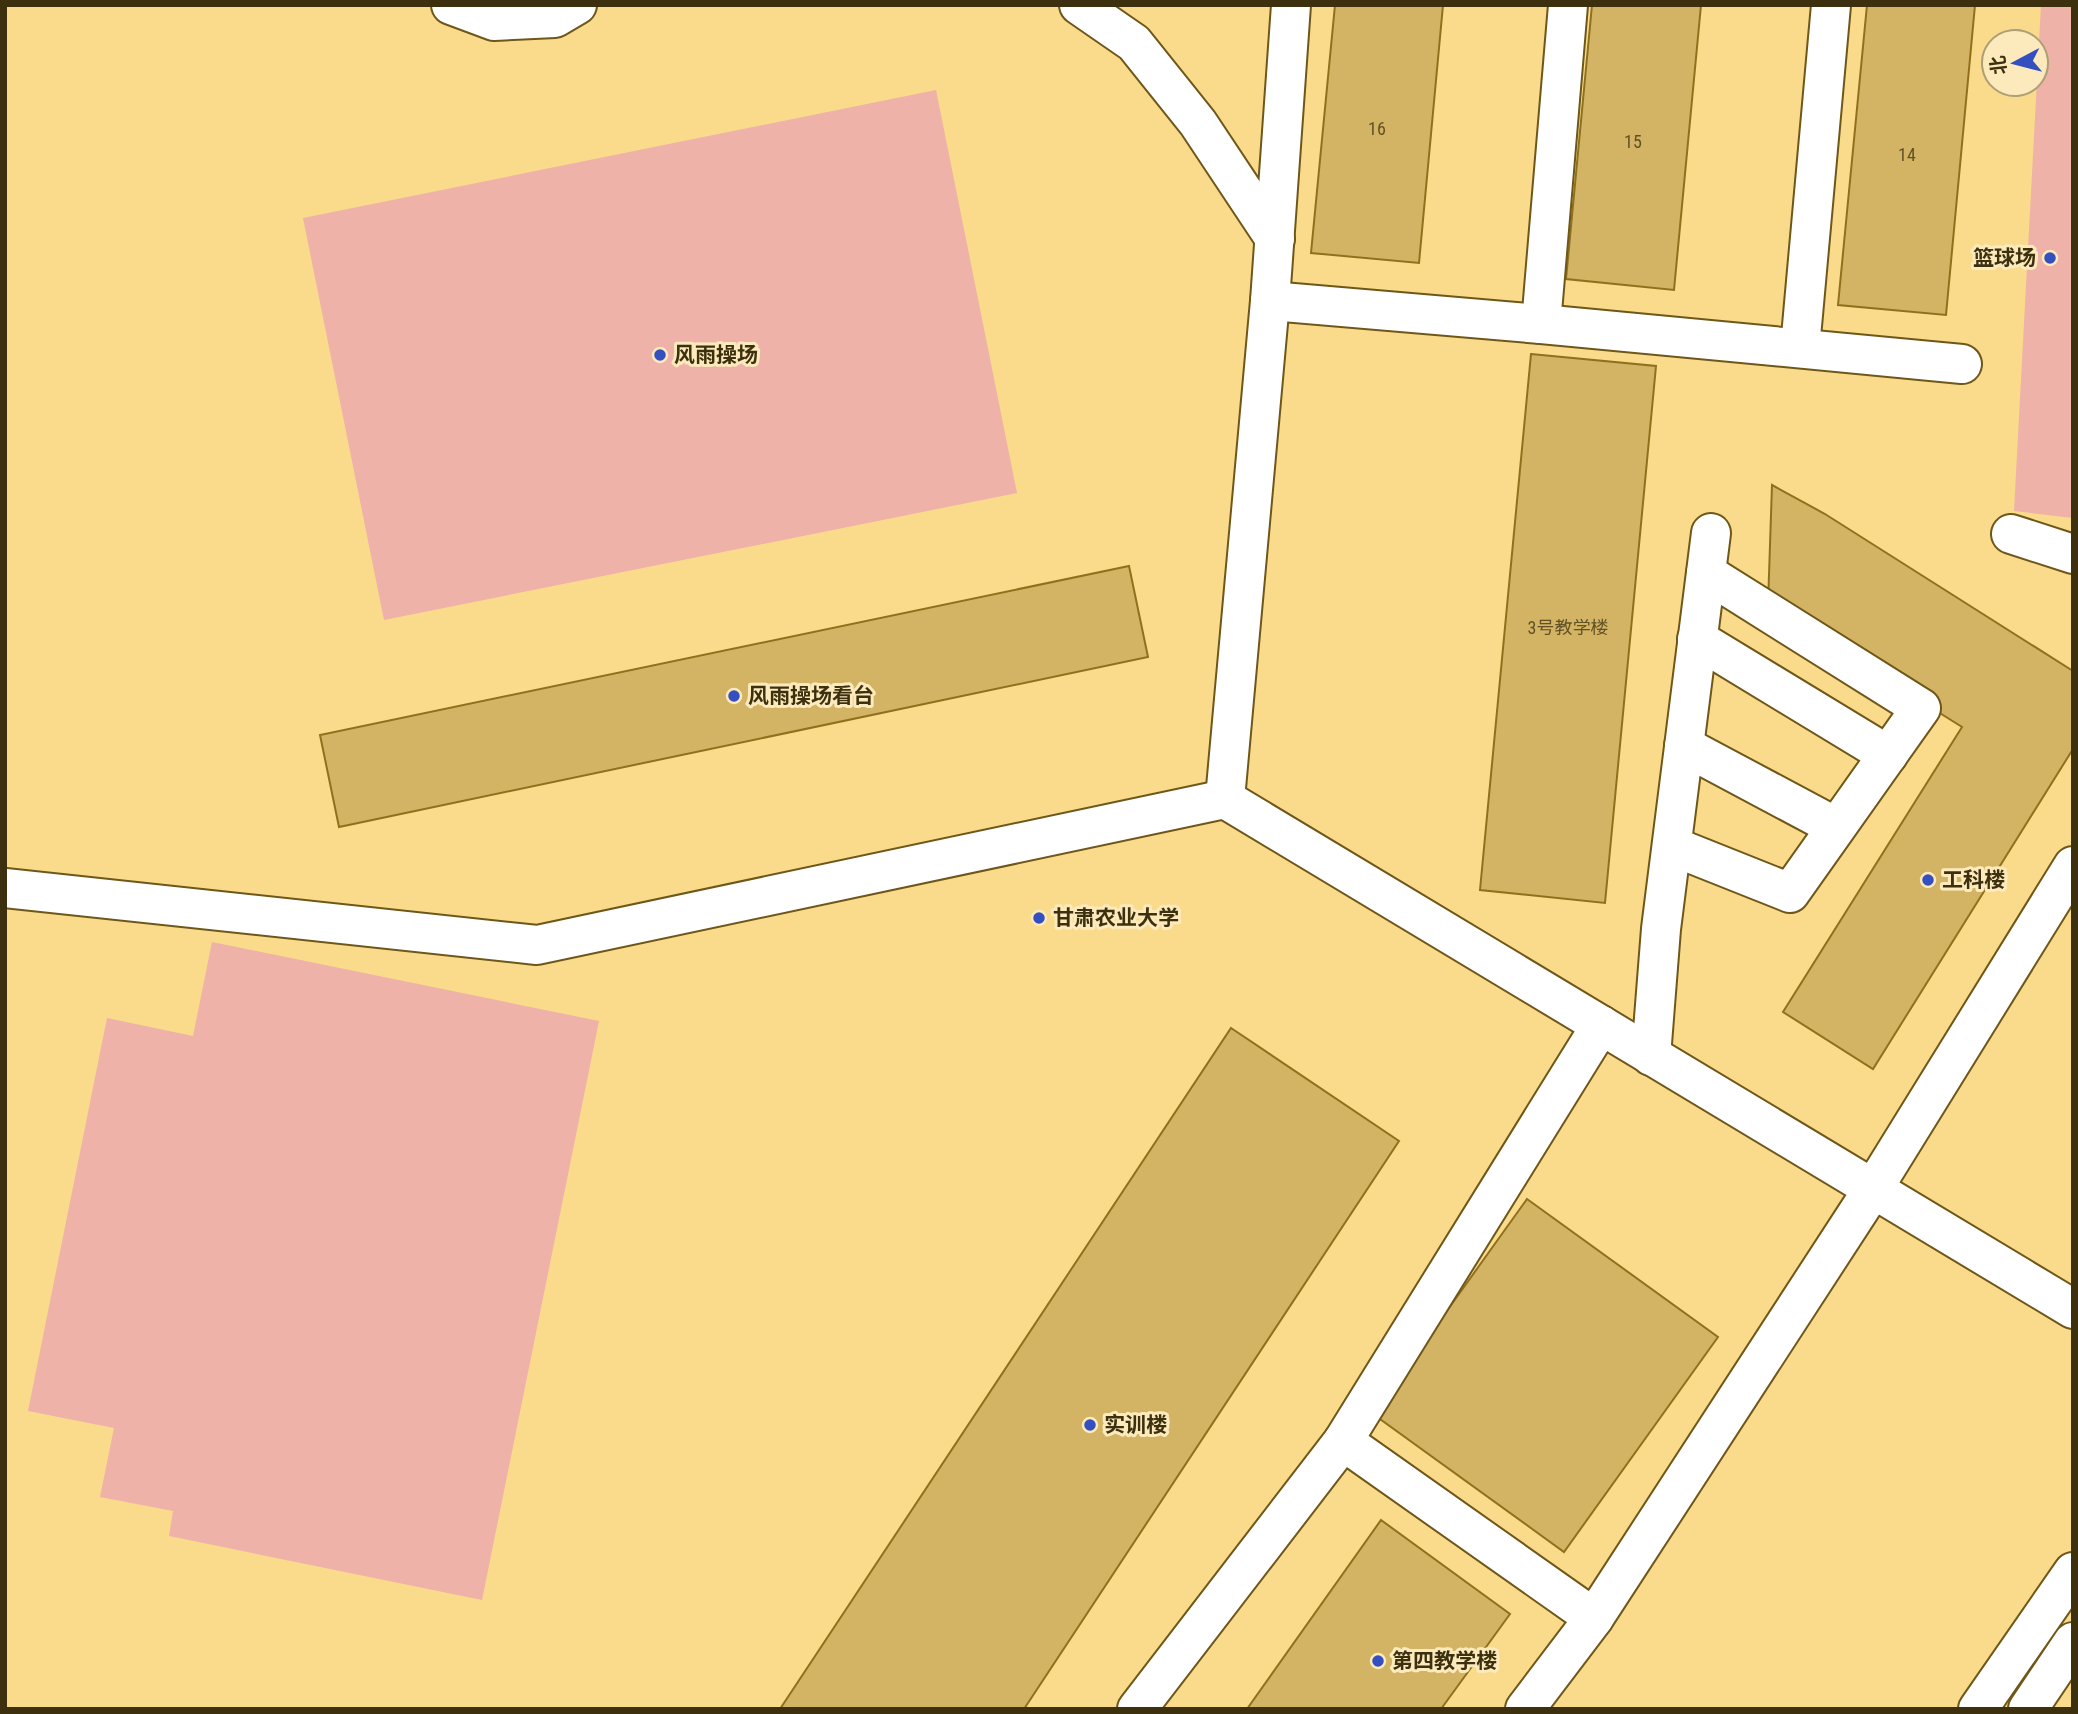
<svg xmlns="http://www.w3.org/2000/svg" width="2078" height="1714" font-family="'Roboto Condensed','Noto Sans SC',sans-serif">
<rect width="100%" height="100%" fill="#fada8b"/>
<g fill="#eeb2a9">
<path d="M2041 5H2073V518L2014 511Z"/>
<path d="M936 90 1017 493 384 620 303 218Z"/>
<path d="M212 942 599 1021 482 1600 169 1536 173 1511 100 1497 114 1428 28 1411 107 1018 193 1036Z"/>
</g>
<g fill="#d3b465" stroke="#8f711d" stroke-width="2">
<path d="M1335 5H1443L1419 263 1311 253Z"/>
<path d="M1592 5H1701L1674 290 1566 279Z"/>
<path d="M1867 5H1975L1946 315 1838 305Z"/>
<path d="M1531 354 1656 366 1605 903 1480 890Z"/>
<path d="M1772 485 1825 514 2073 671V749L1873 1069 1783 1012 1962 727 1768 605Z"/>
<path d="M1129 566 1148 657 339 827 320 735Z"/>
<path d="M1231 1028 1399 1141 1024 1709H780Z"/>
<path d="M1527 1199 1718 1337 1564 1552 1373 1414Z"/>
<path d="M1381 1520 1510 1614 1441 1709H1247Z"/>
</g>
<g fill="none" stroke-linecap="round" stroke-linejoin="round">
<g stroke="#6e5719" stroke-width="42">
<g id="minor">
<path d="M451 5 494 21 555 18 577 5"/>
<path d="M1079 5 1134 43 1198 123 1275 239"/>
<path d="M1270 301 1541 324 1962 364"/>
<path d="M1541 324 1568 5"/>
<path d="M1800 348 1831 5"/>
<path d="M2011 534 2073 554"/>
<path d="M1697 639 1888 755"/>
<path d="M1684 746 1836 827"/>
<path d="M1225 799 1270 301 1291 5"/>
<path d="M1672 846 1790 893 1921 708 1706 573"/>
<path d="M5 888 537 945 1225 799 2073 1309"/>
<path d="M1651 1056 1661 929 1711 533"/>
<path d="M1343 1441 1594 1618"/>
<path d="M1137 1709 1343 1441 1601 1025"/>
<path d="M1525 1709 1594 1618 1873 1189 2073 866"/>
<path d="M1978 1709 2073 1572"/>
</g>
</g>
<g stroke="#6e5719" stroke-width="42">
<path id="major" d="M2028 1709 2073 1642"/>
</g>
<use href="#minor" stroke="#fff" stroke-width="38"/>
<use href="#major" stroke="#fff" stroke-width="38"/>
</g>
<g fill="#334fc0" stroke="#fce9bc" stroke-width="2.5">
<circle cx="2050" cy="258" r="7"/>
<circle cx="660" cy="355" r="7"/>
<circle cx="734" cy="696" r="7"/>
<circle cx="1928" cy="880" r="7"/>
<circle cx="1039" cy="918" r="7"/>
<circle cx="1090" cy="1425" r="7"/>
<circle cx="1378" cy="1661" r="7"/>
</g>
<g text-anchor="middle" stroke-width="6" stroke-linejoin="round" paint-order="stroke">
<g font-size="18" fill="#625124">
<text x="1377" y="135">16</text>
<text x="1633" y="148">15</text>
<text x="1907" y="161">14</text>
<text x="1568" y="634">3号教学楼</text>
</g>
<g font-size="21" font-weight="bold" fill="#3c300e" stroke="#fce9bc" text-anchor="start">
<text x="2036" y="265" text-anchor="end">篮球场</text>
<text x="674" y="362">风雨操场</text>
<text x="748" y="703">风雨操场看台</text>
<text x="1942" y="887">工科楼</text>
<text x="1053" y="925">甘肃农业大学</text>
<text x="1104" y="1432">实训楼</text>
<text x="1392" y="1668">第四教学楼</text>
</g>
</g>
<rect width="2078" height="1714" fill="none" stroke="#3c300e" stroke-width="14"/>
<g transform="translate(2015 63) rotate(263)"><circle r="33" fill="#fce9bc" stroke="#af9f76" stroke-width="2"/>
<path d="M0-5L12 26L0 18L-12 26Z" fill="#334fc0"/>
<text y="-10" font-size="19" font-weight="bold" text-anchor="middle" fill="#3c300e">北</text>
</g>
</svg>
